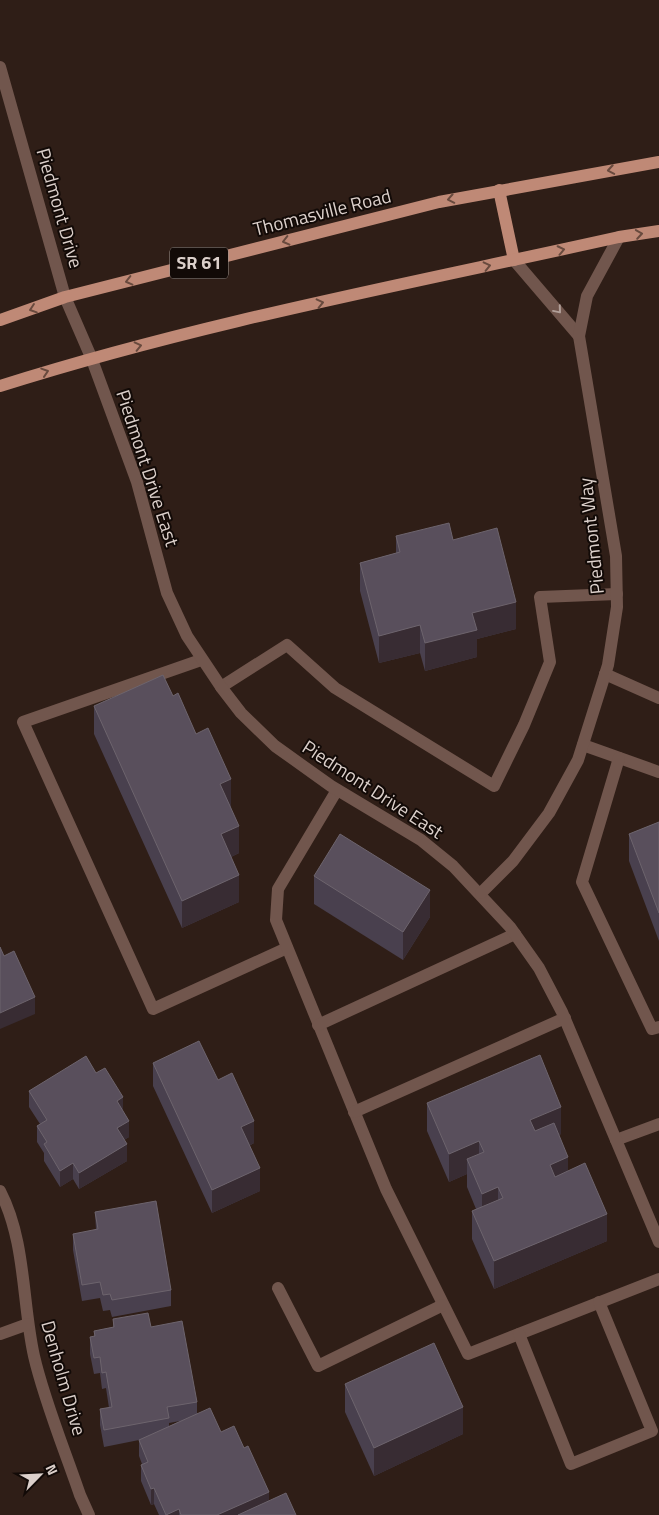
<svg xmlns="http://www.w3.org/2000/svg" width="659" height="1515" font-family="'Titillium Web',sans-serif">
<rect width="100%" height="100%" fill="#2f1e17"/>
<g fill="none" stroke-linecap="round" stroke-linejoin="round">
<g stroke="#71564d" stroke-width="12">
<path d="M201 660 23 722 153 1009 287 948"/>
<path d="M605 674 659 698"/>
<path d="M221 687 287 645 335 688 494 786 524 725 550 662 540 597 617 594"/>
<path d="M583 745 659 772"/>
<path d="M619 758 582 882 652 1029 659 1027"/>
<path d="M337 790 278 889 276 920 386 1189 468 1354 659 1279"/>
<path d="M318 1025 515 934"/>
<path d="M354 1112 565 1018"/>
<path d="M616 1140 659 1124"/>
<path d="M278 1288 318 1366 443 1305"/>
<path d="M519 1334 571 1464 652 1431 599 1302"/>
</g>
<g stroke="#71564d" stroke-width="12">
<path d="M0 67 65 297 91 357 137 482 167 593 187 636 221 687 241 713 275 746 331 786 421 840 453 866 510 927 539 968 562 1012 659 1242"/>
<path d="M514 260 579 336"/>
<path d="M481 893 513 861 549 813 578 760 608 665 617 607 616 556 579 336 587 296 619 237"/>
<path d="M0 1191C26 1241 22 1302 34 1356 44 1400 65 1451 80 1495L89 1515"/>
<path d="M0 1334 28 1324"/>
</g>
<g stroke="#bf8976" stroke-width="12">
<path d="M499 190 514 260"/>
<path d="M0 320 65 297 439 202 659 162"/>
<path d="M0 386C202 322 412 283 619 237L659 231"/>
</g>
</g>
<g fill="#49404e" fill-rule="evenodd">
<path d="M396 536 453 540 516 629 477 639V657L425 671 420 653 379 663 360 591V563L396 553Z"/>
<path d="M173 696 196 734 231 806 230 807 239 853 231 857 239 902 182 928 94 734V706Z"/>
<path d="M659 822V941L629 861V834Z"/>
<path d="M314 876 430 917 403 960 314 904Z"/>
<path d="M153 1063 254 1143 249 1146 260 1191 212 1213 153 1086Z"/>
<path d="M96 1073 123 1111 129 1137 124 1140 127 1161 79 1189 73 1179 60 1187 44 1161V1153L37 1142V1126L40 1124 29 1107V1091Z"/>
<path d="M427 1103 561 1134 559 1135 568 1171 607 1241 494 1289 472 1239V1211L476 1209 467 1187V1174L449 1182 427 1131Z"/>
<path d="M95 1212 171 1290V1306L112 1317 110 1310 103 1311 100 1298 82 1301 73 1250V1234L96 1230Z"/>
<path d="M113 1319 151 1327 197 1402V1413L221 1432 269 1501 296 1515H159L154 1504 151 1505 141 1481V1465L142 1464 139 1456V1440L104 1447 100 1425V1409L109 1408 106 1388 102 1389 100 1373 94 1374 90 1354V1337H94V1331L113 1327ZM180 1421 169 1426V1423Z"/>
<path d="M345 1384 463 1434 374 1476 345 1412Z"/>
</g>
<g fill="#382c33">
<path d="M516 602V629L477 639V657L425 671V643L472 613Z"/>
<path d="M420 625V653L379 663V636Z"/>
<path d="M231 779V806L220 811V784Z"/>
<path d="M239 826V853L221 862V834Z"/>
<path d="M239 875V902L182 928V901Z"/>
<path d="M430 890V917L403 960V932Z"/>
<path d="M35 997V1014L0 1029V1013Z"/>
<path d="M123 1097V1114L117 1101Z"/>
<path d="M561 1107V1134L530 1147V1120Z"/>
<path d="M129 1121V1137L117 1144V1128Z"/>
<path d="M254 1121V1143L241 1150V1127Z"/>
<path d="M479 1141V1169L467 1159V1174L449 1182V1154Z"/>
<path d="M127 1144V1161L79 1189V1173Z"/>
<path d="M568 1157V1185L550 1193V1165Z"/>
<path d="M73 1163V1179L60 1187V1171Z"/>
<path d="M260 1168V1191L212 1213V1190Z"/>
<path d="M498 1187V1214L482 1221V1194Z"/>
<path d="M607 1214V1241L494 1289V1261Z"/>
<path d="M463 1407V1434L374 1476V1448Z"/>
<path d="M154 1488V1504L151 1505V1489Z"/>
<path d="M269 1492V1508L253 1515H217Z"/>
<path d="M179 1509V1515H166Z"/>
</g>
<g fill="#594f5c" stroke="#6d646d">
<path d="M449 523 453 540 497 528 516 602 472 613 477 630 425 643 420 625 379 636 360 563 400 552 396 536Z"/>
<path d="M163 675 173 696 178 693 196 734 208 728 231 779 220 784 239 826 221 834 239 875 182 901 94 706Z"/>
<path d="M659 822V913L629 834Z"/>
<path d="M340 834 430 890 403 932 314 876Z"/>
<path d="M0 947 4 956 14 951 35 997 0 1013Z"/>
<path d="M199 1041 218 1080 232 1073 254 1121 241 1127 260 1168 212 1190 153 1063Z"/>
<path d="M540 1055 561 1107 530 1120 535 1131 554 1123 568 1157 550 1165 555 1177 585 1163 607 1214 494 1261 472 1211 503 1198 498 1187 482 1194 467 1159 484 1152 479 1141 449 1154 427 1103Z"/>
<path d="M86 1056 96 1073 105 1068 123 1097 117 1101 129 1121 117 1128 127 1144 79 1173 73 1163 60 1171 44 1144 47 1142 37 1126 47 1120 29 1091Z"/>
<path d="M156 1201 171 1290 112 1300 110 1294 103 1295 100 1282 82 1285 73 1234 98 1229 95 1212Z"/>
<path d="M148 1313 151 1327 182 1321 197 1402 167 1407 169 1418 104 1430 100 1409 112 1407 106 1372 102 1373 100 1357 94 1358 90 1337 95 1336 94 1331 114 1327 113 1319Z"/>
<path d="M434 1343 463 1407 374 1448 345 1384Z"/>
<path d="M210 1408 221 1432 234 1426 244 1448 248 1446 269 1492 217 1515H181L179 1509 166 1515 154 1488 151 1489 141 1465 148 1462 139 1440Z"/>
<path d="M286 1493 296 1515H238Z"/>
</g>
<defs><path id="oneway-chevron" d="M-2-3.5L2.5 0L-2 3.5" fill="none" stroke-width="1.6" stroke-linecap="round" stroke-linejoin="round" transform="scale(1.25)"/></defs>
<g stroke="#684a3e">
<use href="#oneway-chevron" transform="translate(611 170) rotate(170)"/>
<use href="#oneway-chevron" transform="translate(451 199) rotate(169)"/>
<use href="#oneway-chevron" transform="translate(639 234) rotate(-9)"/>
<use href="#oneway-chevron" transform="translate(286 241) rotate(166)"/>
<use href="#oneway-chevron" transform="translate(561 250) rotate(-12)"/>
<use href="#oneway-chevron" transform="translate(487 266) rotate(-13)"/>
<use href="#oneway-chevron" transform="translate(129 281) rotate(166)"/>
<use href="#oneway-chevron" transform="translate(320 303) rotate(-13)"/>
<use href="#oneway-chevron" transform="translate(33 309) rotate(161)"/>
<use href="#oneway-chevron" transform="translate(138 346) rotate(-13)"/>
<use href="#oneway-chevron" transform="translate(45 372) rotate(-18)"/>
</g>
<use stroke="#b19f99" href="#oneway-chevron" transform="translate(558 310) rotate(50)"/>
<g text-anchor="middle" stroke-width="4" stroke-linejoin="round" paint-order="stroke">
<rect fill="#120a07" stroke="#9f9590" stroke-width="1" x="170" y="247.5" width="58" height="31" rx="4"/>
<g font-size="18" font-weight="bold" fill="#dcd0cb">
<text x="199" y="269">SR 61</text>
</g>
<g font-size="19" fill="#dcd0cb" stroke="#120a07">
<text transform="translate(60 208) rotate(74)" y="7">Piedmont Drive</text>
<text transform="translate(322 212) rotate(-14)" y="7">Thomasville Road</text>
<text transform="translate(148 468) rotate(72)" y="7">Piedmont Drive East</text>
<text transform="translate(591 536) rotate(-96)" y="7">Piedmont Way</text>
<text transform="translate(373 789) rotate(33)" y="7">Piedmont Drive East</text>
<text transform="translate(64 1378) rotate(74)" y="7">Denholm Drive</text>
</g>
</g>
<g transform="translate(40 1475) rotate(66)" stroke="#120a07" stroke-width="4" paint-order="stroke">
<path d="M0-4L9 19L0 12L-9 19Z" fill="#dcd0cb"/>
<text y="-8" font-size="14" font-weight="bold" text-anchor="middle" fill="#dcd0cb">N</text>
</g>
</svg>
